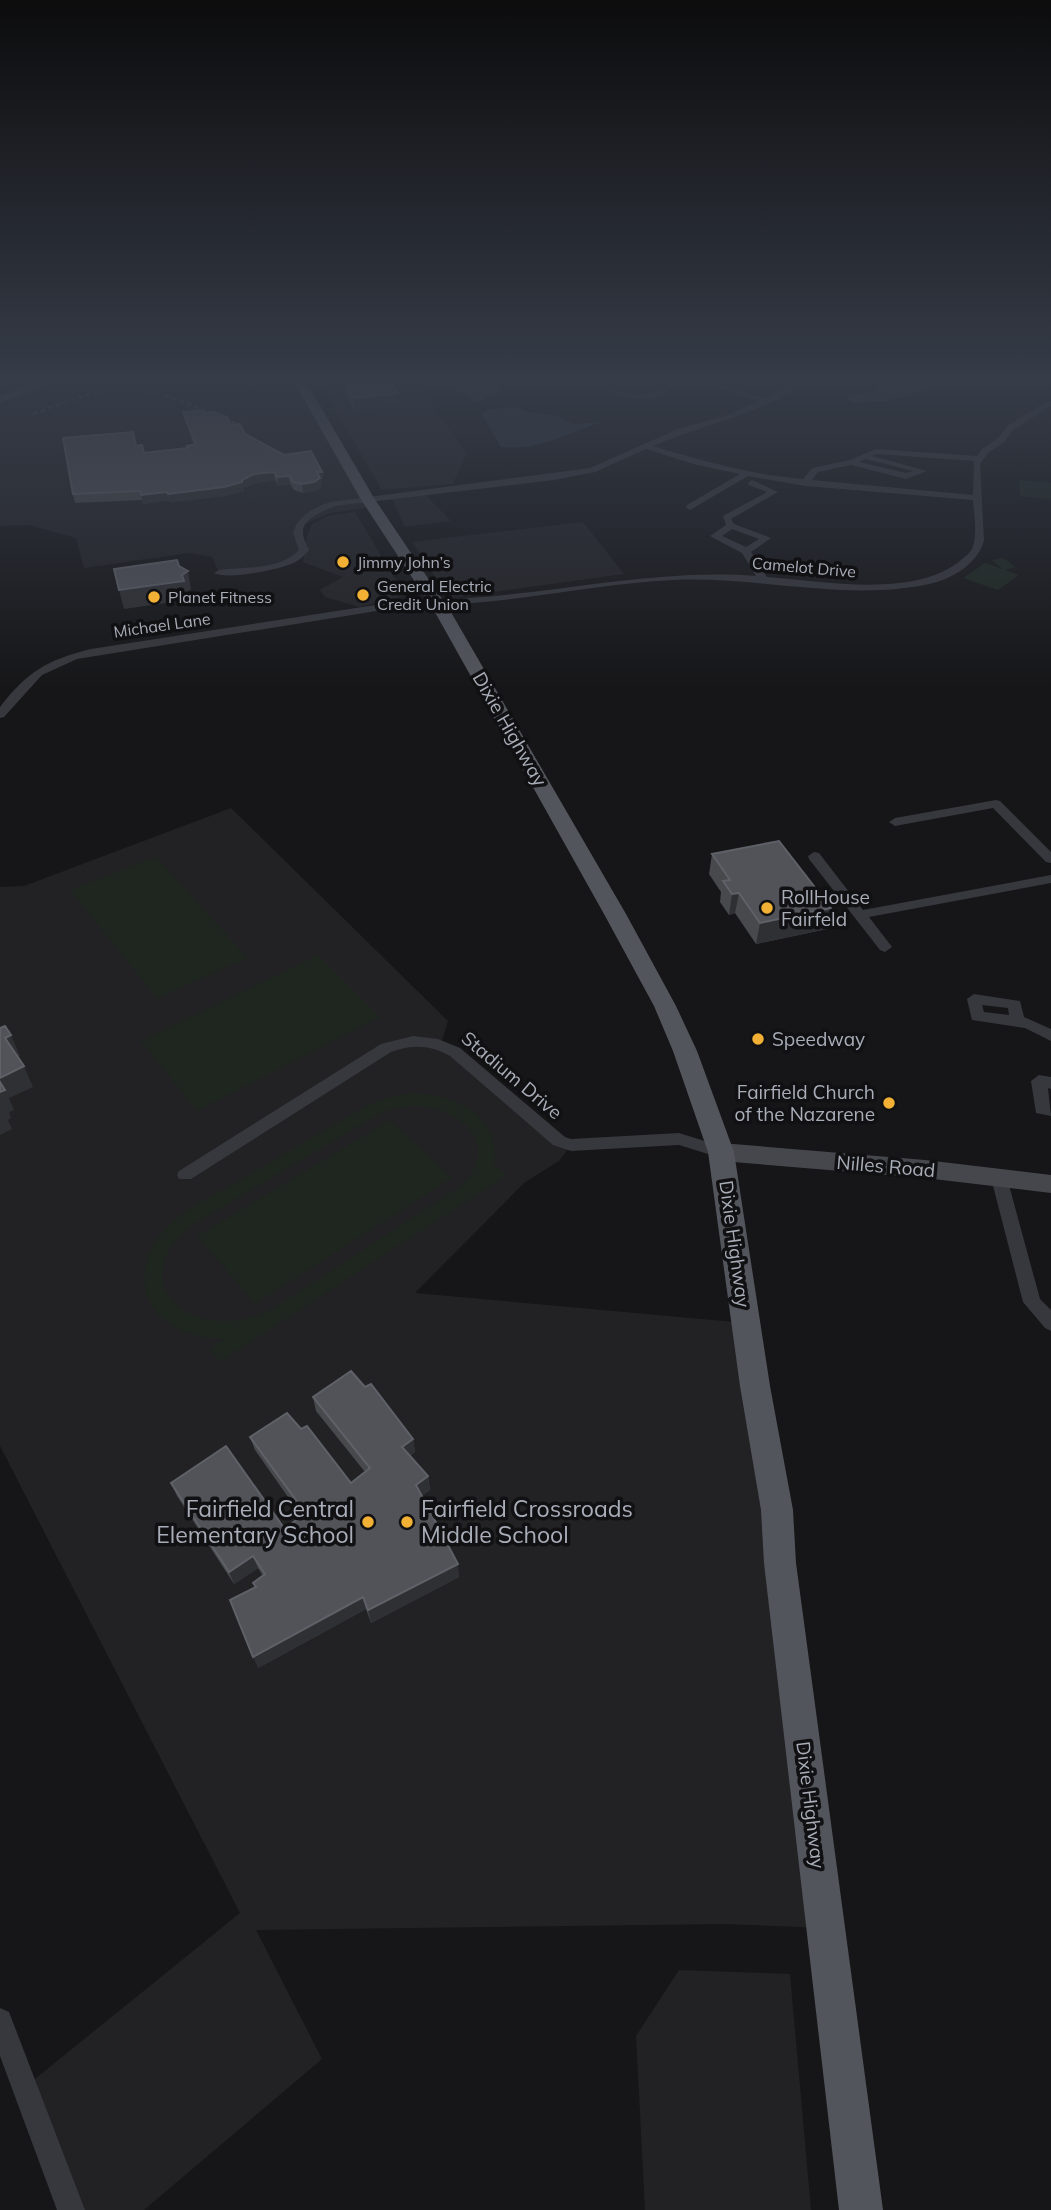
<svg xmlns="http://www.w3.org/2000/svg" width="1051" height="2210" font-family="Mulish,sans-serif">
<rect width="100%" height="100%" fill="#161618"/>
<g fill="#222225">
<path d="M53 380H154L190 389 299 380 372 507 330 513 300 526 304 550 291 562 219 573 212 557 189 553 84 568 76 538 29 525 0 526V400Z"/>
<path d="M318 380H414L466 453 453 484 382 490Z"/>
<path d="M425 494 451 521 405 527 392 499Z"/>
<path d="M355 512 405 596 359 607 325 597 320 590 343 577 303 562 307 536 312 524 327 516Z"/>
<path d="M583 522 624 574 449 598 412 542Z"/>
<path d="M231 808 448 1021 441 1044 571 1145 559 1161 524 1183 415 1293 746 1323 826 1928 726 1924 256 1930 322 2059 144 2210H71L25 2087 240 1913 0 1446V887L24 886Z"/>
<path d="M679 1970 790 1974 811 2210H645L636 2036Z"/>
</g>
<g fill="#1e261f" fill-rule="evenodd">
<path d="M1019 480 1051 483V499L1020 496Z"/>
<path d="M1003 558 1016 567 1005 570 1019 575 998 590 963 578 985 563 1002 569 992 560Z"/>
<path d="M156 857 248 958 157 998 70 890Z"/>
<path d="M318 955 380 1017 197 1111 141 1041Z"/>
<path d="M411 1093C452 1093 503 1115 494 1165L507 1175 220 1362 210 1349 224 1339C196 1338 165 1330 151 1304 136 1277 148 1246 168 1226 186 1208 213 1196 235 1183 278 1158 321 1132 364 1107L386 1098ZM411 1106C458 1106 504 1142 461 1186L274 1308C201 1348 119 1289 189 1227L374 1117 392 1109Z"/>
<path d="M390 1120 452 1178 255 1304 197 1236Z"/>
</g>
<g fill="#2c353c">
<path d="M446 380H461L470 389 476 387 470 380 501 388 502 391 474 403 470 395 457 391Z"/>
<path d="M891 380H1001L917 392 887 401 850 403 848 395 872 393Z"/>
<path d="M517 407 527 412 559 416 572 424 601 422C568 434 537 451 501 447L481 413 491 409Z"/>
</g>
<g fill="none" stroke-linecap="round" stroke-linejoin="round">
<g fill="#37383d" fill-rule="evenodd">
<path d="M570 380C593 380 613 393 636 395 655 396 670 380 689 380L654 398 635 399Z"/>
<path d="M691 380H703L764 398 801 380H811C764 413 705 424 653 446 702 461 752 475 803 479L812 468 850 460 876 449 977 456 982 449 998 438 1007 426 1048 401H1051V406L1013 430 1004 442 988 453 980 464 984 540C978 564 952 579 929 584 847 602 757 576 674 580 587 584 501 607 414 605L77 659 42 675 4 717 0 718V707C28 671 47 660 91 649L414 599C529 602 641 567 756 576L742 553 710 536 726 525 723 516 767 492 749 485 748 483 752 480 778 492 731 519 734 524 771 538 751 552 767 577C823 581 915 599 961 560 965 557 970 553 972 549 978 535 974 514 973 500L806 486 748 476 690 510 686 507 687 505 740 474 697 465 646 449 595 472 554 480 335 506C324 511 302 518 303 533 303 538 307 545 309 550 304 556 299 561 291 564 277 570 226 580 214 573L219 570C245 567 280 570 299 550L293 533C298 515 314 508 330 502L590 468 678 429 725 416 758 401ZM877 454 974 461 973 495 812 480 818 472 851 465 906 479 927 471 872 456ZM865 459H866L913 471 906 473 859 462ZM732 529 759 539 746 547 722 536Z"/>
<path d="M996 800 1000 801 1051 852V863L1046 862 993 808 895 826 889 822 895 818Z"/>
<path d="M814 852 819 853 863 910 1051 875V883L869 917 892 947 885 952 880 950 809 859 808 856Z"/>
<path d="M974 994 1020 1001 1024 1017 1051 1029V1041L1025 1028 972 1020 967 999ZM982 1005 1008 1008 1009 1015 984 1012Z"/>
<path d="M413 1036 438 1039 460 1048 565 1137 571 1139 679 1133 727 1148 729 1152 727 1156 721 1158 679 1145 571 1151 553 1145 450 1056C430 1045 413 1044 391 1052L191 1179H179L177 1175 179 1171 381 1044Z"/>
<path d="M1039 1075 1051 1077V1089L1048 1088 1051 1116 1036 1113 1031 1081Z"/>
<path d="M999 1172 1005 1173 1007 1178 1040 1299 1051 1310V1331L1045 1328 1023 1302 991 1178 993 1173Z"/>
<path d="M0 2008 9 2012 85 2210H57L0 2056Z"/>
</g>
<g fill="#45474d" fill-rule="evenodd">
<path d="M43 380H58L0 403V396Z"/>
<path d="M721 1143 925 1160 1051 1175V1193L925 1178 721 1161 713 1158 709 1152 713 1146Z"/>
</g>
<path fill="#53555c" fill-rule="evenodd" d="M293 380H305L374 498 452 614 626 914 676 1006 697 1051 734 1152 770 1386 793 1510 796 1563 883 2210H839L764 1563 761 1510 740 1386 708 1152 673 1051 654 1006 604 914 436 614 360 498Z"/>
<path stroke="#4a4c52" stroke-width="2.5" stroke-dasharray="4.5 3.5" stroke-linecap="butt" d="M33 414C59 405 84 393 112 390 154 385 194 407 232 422L237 425 246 442"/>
</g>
<g fill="#47494d">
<path d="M345 385 398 393 399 405 355 410 346 396Z"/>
<path d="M183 412 204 413 231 425 245 434 284 455 322 472 323 480 321 481V487L315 491 303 493 294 490 290 484 278 486 275 480 256 483 243 488 244 491 225 496 170 502 169 500 143 504 142 500 75 503 73 494 136 446 144 453 187 448 194 445 185 420Z"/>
<path d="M712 854 827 929 756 944 735 913 729 915 720 902 721 892 709 874Z"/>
<path d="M365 1387 413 1439 415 1452 410 1456 428 1476 430 1490 421 1496 459 1577 371 1623 366 1609 258 1668 255 1588 253 1583 263 1576 258 1568 234 1584 177 1496 171 1483 284 1528 302 1517 255 1450 250 1437 351 1483 365 1472 316 1411 313 1397Z"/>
</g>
<g fill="#2f3033">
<path d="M0 380H19L0 390Z"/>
<path d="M398 393 399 405 355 410 354 398Z"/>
<path d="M274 472 275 480 256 483 243 488 244 491 225 496 170 502 168 494 242 480 254 474Z"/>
<path d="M317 472H322L323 480 321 481V487L315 491 303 493 302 484Z"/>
<path d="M289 476 290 484 278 486 277 477Z"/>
<path d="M167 492 169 500 143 504 141 495Z"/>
<path d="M188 571 191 589 186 593 187 600 124 609 119 590 182 575Z"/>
<path d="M739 893 735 913 729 915 732 894Z"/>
<path d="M831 908 827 929 756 944 760 923Z"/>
<path d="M11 1035 20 1056 13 1059 5 1038Z"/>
<path d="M24 1066 33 1087 9 1098 14 1110 9 1112 11 1118 8 1120 12 1129 0 1135V1078Z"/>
<path d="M413 1439 415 1452 404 1460 402 1447Z"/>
<path d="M428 1476 430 1490 417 1498 416 1485Z"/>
<path d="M253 1556 258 1568 234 1584 229 1572Z"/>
<path d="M458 1564 459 1577 371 1623 368 1610Z"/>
<path d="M363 1597 366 1609 258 1668 253 1657Z"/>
</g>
<g fill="#525359" stroke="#5f6168" stroke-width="2">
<path d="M390 380 398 393 354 398 345 385Z"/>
<path d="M203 410 204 413 214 412 227 417 231 425 240 424 245 434 284 455 311 451 322 472H317L320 478 314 482 302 484 293 482 289 476 277 477 274 472 254 474 242 480V482L224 487 168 494 167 492 141 495 140 491 73 494 63 438 133 432 136 446 142 445 144 453 188 448 187 446 196 444 183 412Z"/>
<path d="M177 560 179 566 188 571 182 575 184 581 119 590 114 569Z"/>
<path d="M779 841 831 908 760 923 739 893 732 894 723 881 730 880 712 854Z"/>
<path d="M5 1026 11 1035 5 1038 24 1066 0 1078V1028Z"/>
<path d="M0 1082 5 1090 0 1092Z"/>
<path d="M351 1371 365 1387 371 1384 413 1439 402 1447 428 1476 416 1485 458 1564 368 1610 363 1597 253 1657 230 1600 256 1587 253 1583 265 1574 253 1556 229 1572 171 1483 226 1446 284 1528 306 1514 250 1437 287 1413 301 1429 307 1426 351 1483 370 1468 313 1397Z"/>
</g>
<linearGradient id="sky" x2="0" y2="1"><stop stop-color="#0c0c0d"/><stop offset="0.55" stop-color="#363c48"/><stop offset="1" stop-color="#363c48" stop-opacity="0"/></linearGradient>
<rect width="1051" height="690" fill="url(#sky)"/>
<g fill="#f2b134" stroke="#111113" stroke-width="2.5">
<circle cx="343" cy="562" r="7"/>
<circle cx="363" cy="595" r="7"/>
<circle cx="154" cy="597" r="7"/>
<circle cx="767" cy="908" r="7"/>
<circle cx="758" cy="1039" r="7"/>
<circle cx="889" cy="1103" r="7"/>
<circle cx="368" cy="1522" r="7"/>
<circle cx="407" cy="1522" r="7"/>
</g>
<g text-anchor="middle" stroke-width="7" stroke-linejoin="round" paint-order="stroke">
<g font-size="16" fill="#a8adb8" stroke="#111113" text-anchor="start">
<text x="357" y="568">Jimmy John’s</text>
<text x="377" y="592">General Electric<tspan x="377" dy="18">Credit Union</tspan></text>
<text x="168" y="603">Planet Fitness</text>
</g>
<g font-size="16" fill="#a8adb8" stroke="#111113">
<text transform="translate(804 567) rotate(5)" y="6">Camelot Drive</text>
<text transform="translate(162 625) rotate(-8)" y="6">Michael Lane</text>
</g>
<g font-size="19" fill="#a8adb8" stroke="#111113">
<text transform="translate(510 729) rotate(60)" y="7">Dixie Highway</text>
<text transform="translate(512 1075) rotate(40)" y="7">Stadium Drive</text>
<text transform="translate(886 1166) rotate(5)" y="7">Nilles Road</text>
<text transform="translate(735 1244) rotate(82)" y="7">Dixie Highway</text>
<text transform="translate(811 1805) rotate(83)" y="7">Dixie Highway</text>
</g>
<g font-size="19" fill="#a8adb8" stroke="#111113" text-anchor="start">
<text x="781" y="904">RollHouse<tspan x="781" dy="22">Fairfeld</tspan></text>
<text x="772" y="1046">Speedway</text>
<text x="875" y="1099" text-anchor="end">Fairfield Church<tspan x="875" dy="22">of the Nazarene</tspan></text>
</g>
<g font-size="23" fill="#a8adb8" stroke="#111113" text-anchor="end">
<text x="354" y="1517">Fairfield Central<tspan x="354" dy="26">Elementary School</tspan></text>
<text x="421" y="1517" text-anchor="start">Fairfield Crossroads<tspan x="421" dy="26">Middle School</tspan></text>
</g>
</g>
</svg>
